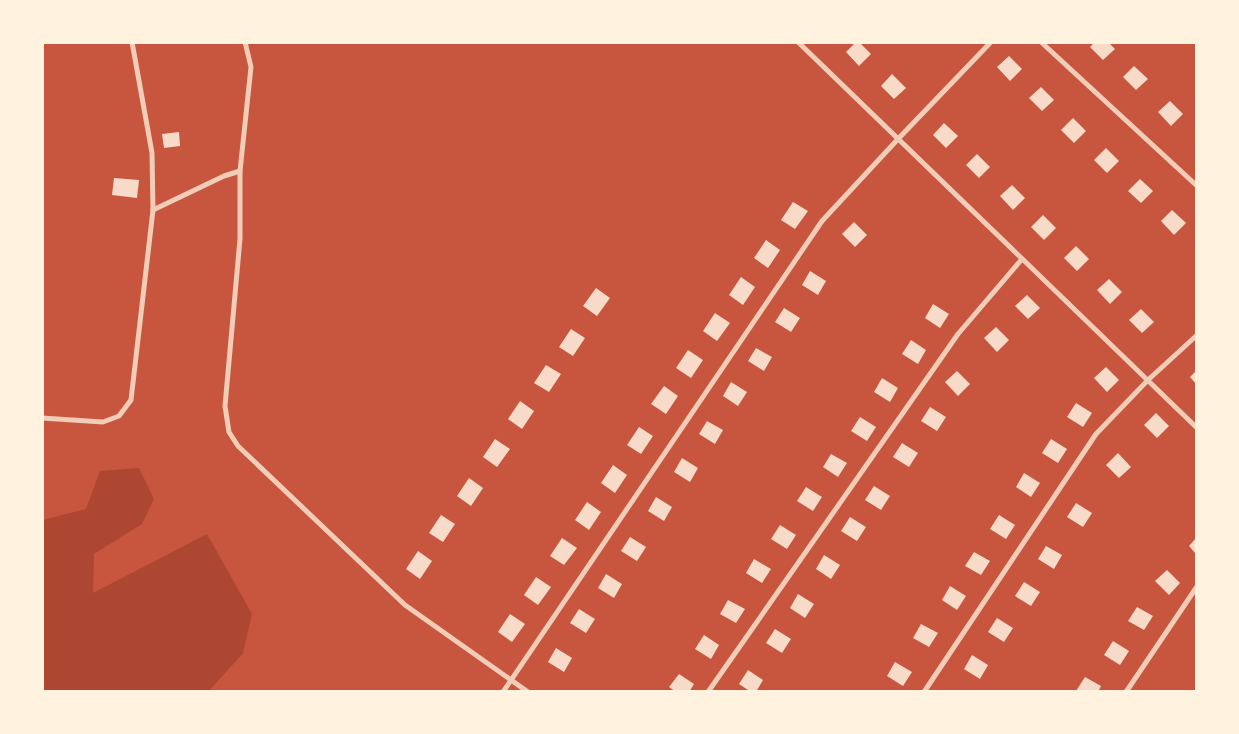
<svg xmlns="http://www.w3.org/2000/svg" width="1239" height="734" font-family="Lato,sans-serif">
<rect width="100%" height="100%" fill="#c8553d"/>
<path fill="#ae4732" d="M139 468 154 499 142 524 94 554 93 593 207 534 252 614 243 653 209 691H43V520L86 509 100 471Z"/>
<g fill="#f7dbc8">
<path d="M856 42H859L871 54 859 66 846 52Z"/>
<path d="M1095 42H1108L1115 49 1103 60 1090 47Z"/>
<path d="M1009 56 1022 69 1010 81 997 67Z"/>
<path d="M1134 66 1148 79 1136 90 1123 77Z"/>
<path d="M892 74 906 88 894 99 881 86Z"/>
<path d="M1041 87 1054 100 1042 111 1029 98Z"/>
<path d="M1170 101 1183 114 1171 126 1158 112Z"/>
<path d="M1073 118 1086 131 1074 143 1061 130Z"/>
<path d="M944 123 958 136 946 148 933 135Z"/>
<path d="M179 132 180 146 164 148 162 134Z"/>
<path d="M1106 148 1119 161 1107 173 1094 160Z"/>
<path d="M977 154 990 167 979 178 966 165Z"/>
<path d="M114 178 139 180 137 198 112 195Z"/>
<path d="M1140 179 1153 191 1141 203 1128 191Z"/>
<path d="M1012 185 1025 198 1013 210 1000 196Z"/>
<path d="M793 202 808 211 795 229 781 220Z"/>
<path d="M1172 210 1186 223 1174 235 1161 221Z"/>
<path d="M1043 215 1056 228 1044 240 1031 227Z"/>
<path d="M854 222 867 235 855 247 842 234Z"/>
<path d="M766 240 780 250 768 268 754 258Z"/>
<path d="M1076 246 1089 259 1077 271 1064 258Z"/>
<path d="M810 271 826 281 818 295 802 285Z"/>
<path d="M741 277 755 287 743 305 729 295Z"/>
<path d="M1109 279 1122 292 1110 304 1097 290Z"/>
<path d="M596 288 610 298 597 316 583 306Z"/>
<path d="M1027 295 1040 308 1028 319 1015 306Z"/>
<path d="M933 304 949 314 940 328 925 318Z"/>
<path d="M784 308 800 318 791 332 775 322Z"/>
<path d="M1141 309 1154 322 1142 333 1129 320Z"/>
<path d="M715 313 730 323 717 341 703 331Z"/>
<path d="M996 327 1009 340 997 352 984 338Z"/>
<path d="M571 329 585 338 573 356 559 347Z"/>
<path d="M911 340 926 350 918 364 902 354Z"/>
<path d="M756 348 772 357 764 371 748 361Z"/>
<path d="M688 350 703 360 691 378 676 368Z"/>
<path d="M546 365 561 374 549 392 534 383Z"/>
<path d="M1106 367 1119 380 1107 392 1094 378Z"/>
<path d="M957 371 970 384 958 396 945 382Z"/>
<path d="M1196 371V384L1190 377Z"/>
<path d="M882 378 898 388 890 402 874 392Z"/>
<path d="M731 382 747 392 738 406 723 396Z"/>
<path d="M664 386 678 396 666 414 651 404Z"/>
<path d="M520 401 534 411 522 429 508 419Z"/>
<path d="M1076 403 1092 413 1083 427 1067 417Z"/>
<path d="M930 407 946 417 937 431 921 421Z"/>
<path d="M1156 413 1169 426 1157 438 1144 425Z"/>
<path d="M860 417 876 427 867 441 851 431Z"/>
<path d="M707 421 723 430 715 444 699 434Z"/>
<path d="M639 427 653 436 641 454 627 445Z"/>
<path d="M495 439 510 449 497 467 483 457Z"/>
<path d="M1051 439 1067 449 1058 463 1042 453Z"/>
<path d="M902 443 918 453 909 467 893 457Z"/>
<path d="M1118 453 1131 467 1119 478 1106 465Z"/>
<path d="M831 454 847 463 838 477 823 467Z"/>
<path d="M682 458 698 468 690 482 674 472Z"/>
<path d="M613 465 627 475 615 493 601 483Z"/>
<path d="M1024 473 1040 483 1031 497 1016 487Z"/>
<path d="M469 478 483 488 471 506 457 496Z"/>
<path d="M874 486 890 496 881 510 865 500Z"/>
<path d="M806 487 822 497 813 511 797 501Z"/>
<path d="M656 497 672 507 664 521 648 511Z"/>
<path d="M587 502 601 512 589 530 575 520Z"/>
<path d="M1076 503 1092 513 1083 527 1067 517Z"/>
<path d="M441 515 455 524 443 542 429 533Z"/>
<path d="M999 515 1015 525 1006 539 990 529Z"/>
<path d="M850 517 866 527 857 541 841 531Z"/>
<path d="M780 525 796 535 787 549 771 539Z"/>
<path d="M630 537 646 547 637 561 621 551Z"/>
<path d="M562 538 577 548 564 565 550 556Z"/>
<path d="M1196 538V554L1189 546Z"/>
<path d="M1046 546 1062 555 1054 569 1038 559Z"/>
<path d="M418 551 432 561 420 579 406 569Z"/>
<path d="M974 552 990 561 981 575 965 566Z"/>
<path d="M824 555 840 565 831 579 816 569Z"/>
<path d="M754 559 771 569 762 583 746 573Z"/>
<path d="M1167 570 1180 583 1169 595 1155 581Z"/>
<path d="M606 574 622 584 614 598 598 588Z"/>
<path d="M536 577 551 587 538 605 524 595Z"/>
<path d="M1024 582 1040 592 1031 606 1015 596Z"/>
<path d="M950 586 966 596 957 610 942 600Z"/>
<path d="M798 594 814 604 805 618 790 608Z"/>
<path d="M728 600 745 609 736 623 720 614Z"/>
<path d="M1137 607 1153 616 1144 630 1128 621Z"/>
<path d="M579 609 595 619 586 633 570 623Z"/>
<path d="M510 614 525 624 512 642 498 632Z"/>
<path d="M997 618 1013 628 1004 642 988 632Z"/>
<path d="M921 624 938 633 929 647 913 638Z"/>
<path d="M775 629 791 639 782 653 766 643Z"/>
<path d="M704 635 719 645 711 659 695 649Z"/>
<path d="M1113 641 1129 651 1120 665 1104 655Z"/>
<path d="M556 648 572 658 564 672 548 662Z"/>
<path d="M972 655 988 665 980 679 964 669Z"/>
<path d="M895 662 912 672 903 686 887 676Z"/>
<path d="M748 670 763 680 756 692H751L739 684Z"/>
<path d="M679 674 694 684 689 692H676L669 687Z"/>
<path d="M1085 677 1101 686 1098 692 1076 691Z"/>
</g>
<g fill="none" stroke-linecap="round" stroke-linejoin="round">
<g stroke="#f1ccb7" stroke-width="5">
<path d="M245 42 251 67 240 171V239L225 406 229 432 238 446 405 605 528 692"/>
<path d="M798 42 1196 427"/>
<path d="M1041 42 1196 185"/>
<path d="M153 210 224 176 240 171"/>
<path d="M42 418 103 422 119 416 131 400 153 210 152 153 132 42"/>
<path d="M503 692 822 221 898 139 991 42"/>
<path d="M708 692 958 334 1022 259"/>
<path d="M924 692 1096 434 1148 380 1196 336"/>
<path d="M1126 692 1196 588"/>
</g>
</g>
<rect width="1239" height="734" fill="none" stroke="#fff3e0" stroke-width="88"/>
</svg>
